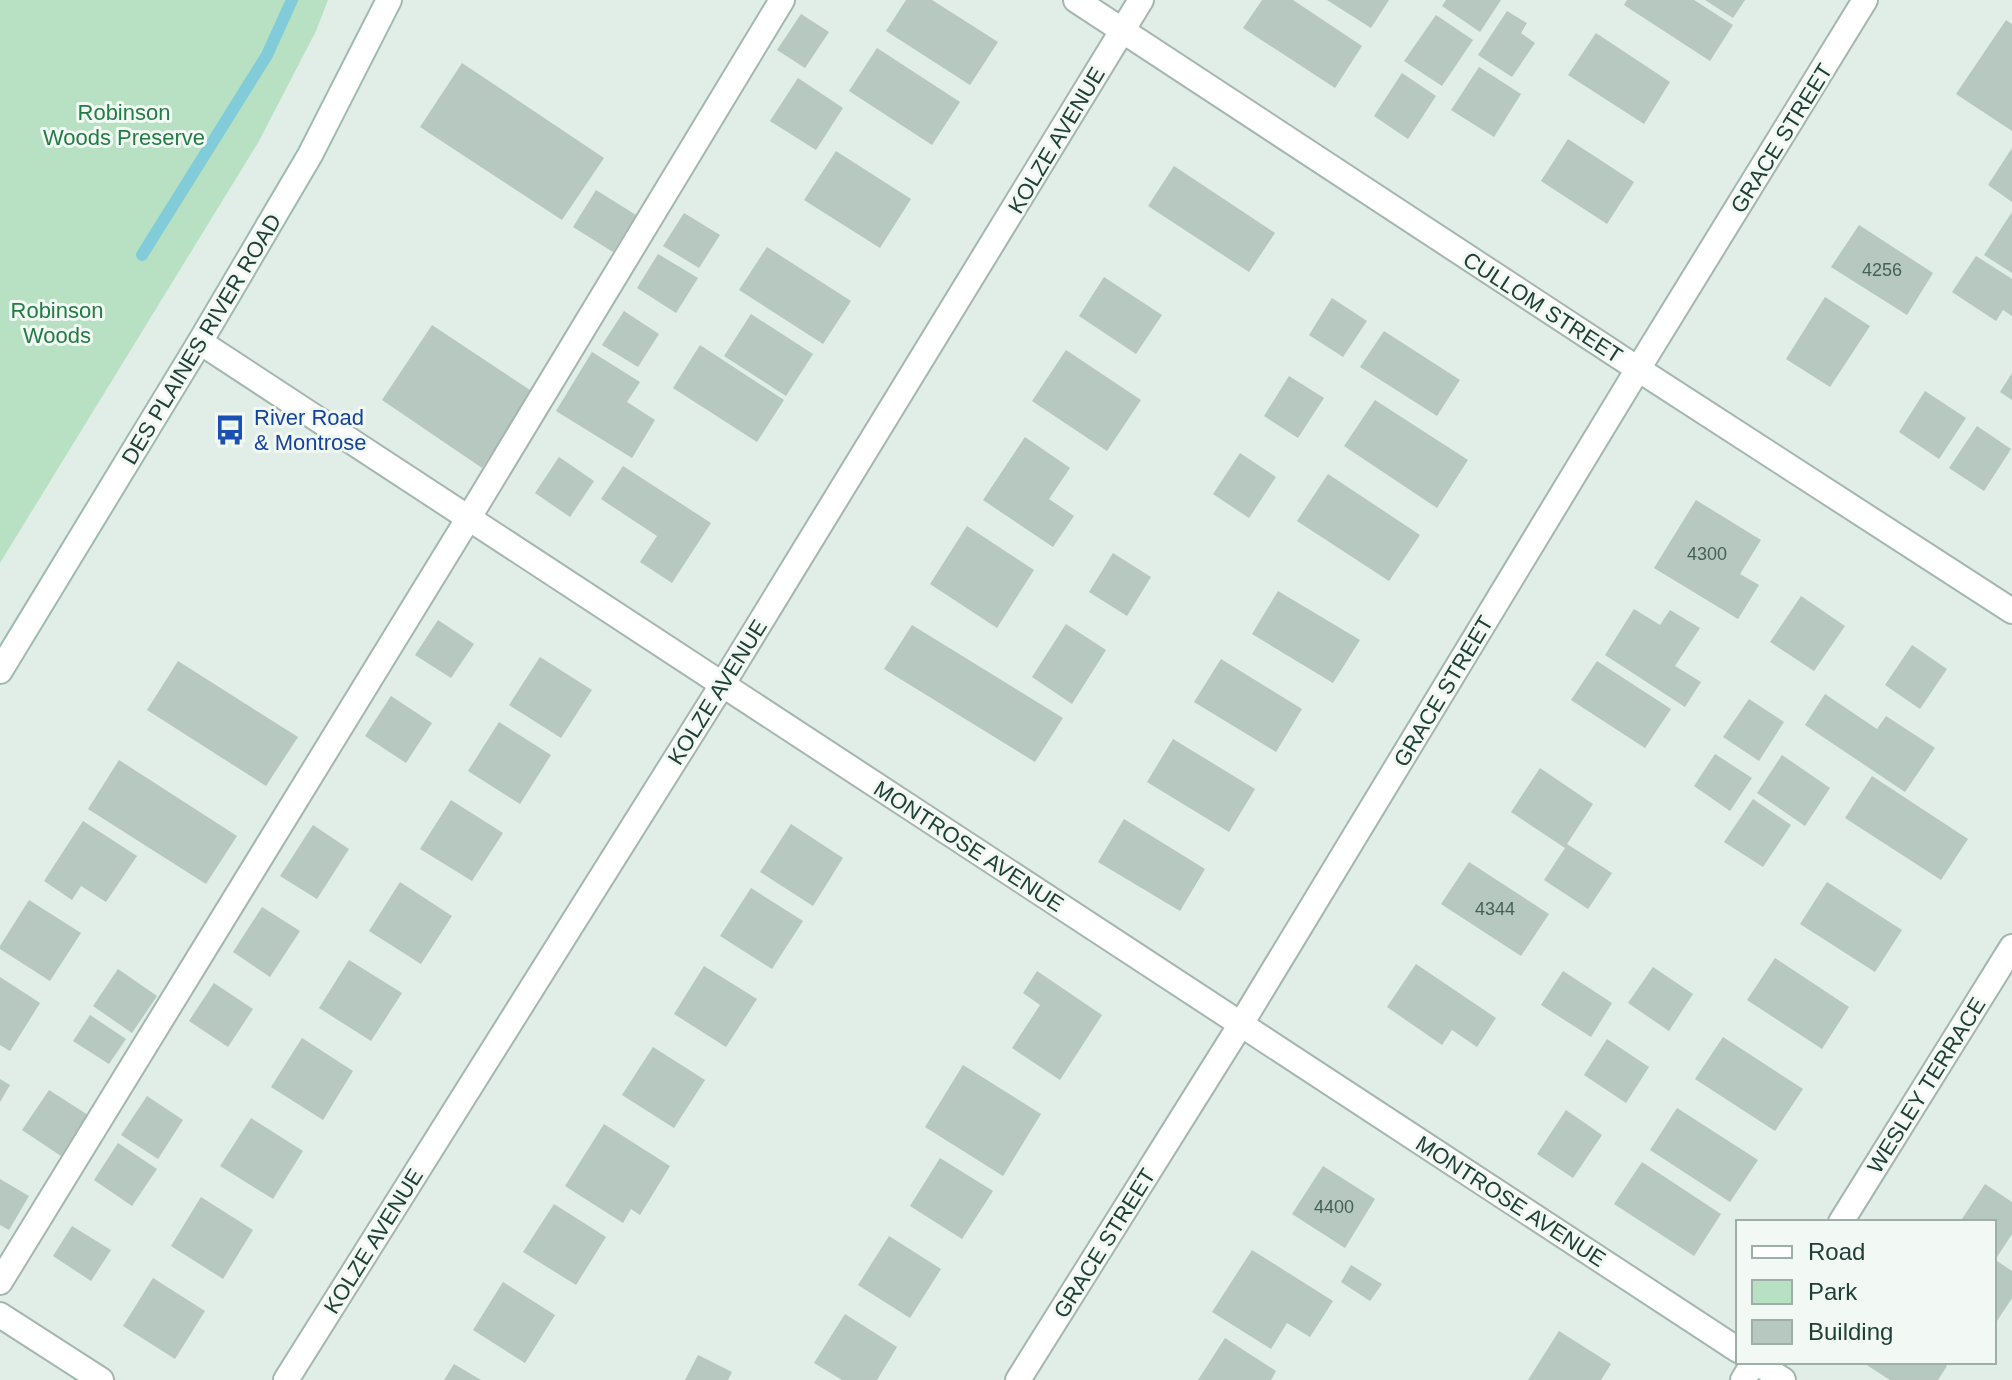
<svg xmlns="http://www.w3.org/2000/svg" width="2012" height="1380" font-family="Arial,sans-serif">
<rect width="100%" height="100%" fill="#e1ede7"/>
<path fill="#b7e1c2" d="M0 0H328L316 31 259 141 0 563Z"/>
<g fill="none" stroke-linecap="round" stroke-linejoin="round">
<path stroke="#82ccd9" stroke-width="12" d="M142 255 267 55 292 0"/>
</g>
<g fill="#b6c8c0">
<path d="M906 0H932L998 42 970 85 886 31Z"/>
<path d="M1262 0H1293L1362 46 1335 88 1243 28Z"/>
<path d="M1327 0H1389L1371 28Z"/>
<path d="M1446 0H1501L1480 32 1442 6Z"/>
<path d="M1627 0H1694L1733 25 1710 61 1624 5Z"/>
<path d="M1705 0H1745L1733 18Z"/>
<path d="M1507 11 1527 23 1521 33 1535 43 1512 77 1478 55Z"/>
<path d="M801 14 829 32 805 68 777 50Z"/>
<path d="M1436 15 1473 40 1442 86 1404 61Z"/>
<path d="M2006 20 2012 24V131L1956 94Z"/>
<path d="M1596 33 1670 82 1644 124 1568 75Z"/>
<path d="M877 48 960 102 932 145 849 91Z"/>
<path d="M462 63 604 158 562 220 420 127Z"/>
<path d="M1479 67 1521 94 1494 137 1451 110Z"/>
<path d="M1402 73 1436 96 1408 139 1374 116Z"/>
<path d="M798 78 843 108 816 150 770 121Z"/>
<path d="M1568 139 1634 182 1607 224 1541 181Z"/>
<path d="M2012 148V202L1988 185Z"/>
<path d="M836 151 911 199 880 248 804 200Z"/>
<path d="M1174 166 1275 233 1249 272 1148 206Z"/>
<path d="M596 190 636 215 613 252 573 227Z"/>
<path d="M2012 212V273L1984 255Z"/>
<path d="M684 213 720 235 699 268 663 246Z"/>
<path d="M1859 225 1933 273 1907 315 1831 267Z"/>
<path d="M767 247 851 301 823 344 739 290Z"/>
<path d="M658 254 698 278 676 313 637 288Z"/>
<path d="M1976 256 2012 279V316L2003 310 1996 321 1952 292Z"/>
<path d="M1104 277 1162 315 1136 354 1079 316Z"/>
<path d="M1825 297 1870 326 1830 387 1786 359Z"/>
<path d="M1332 298 1367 321 1343 357 1309 335Z"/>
<path d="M624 311 659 334 638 367 602 345Z"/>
<path d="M751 314 813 354 786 396 724 356Z"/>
<path d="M432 325 533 392 482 468 382 400Z"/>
<path d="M1384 331 1460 380 1437 416 1360 367Z"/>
<path d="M700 345 784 400 757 442 673 388Z"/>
<path d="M1066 350 1141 400 1107 451 1032 401Z"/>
<path d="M592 352 640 382 627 402 655 420 632 458 556 411Z"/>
<path d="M2012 373V400L2000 392Z"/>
<path d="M1289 376 1324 398 1298 438 1264 416Z"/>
<path d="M1925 391 1966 418 1939 459 1899 432Z"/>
<path d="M1375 400 1468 460 1437 508 1344 446Z"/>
<path d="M1977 426 2011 449 1984 491 1949 468Z"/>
<path d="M1025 437 1070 468 1049 499 1074 516 1053 547 983 500Z"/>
<path d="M1240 453 1276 477 1249 518 1213 494Z"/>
<path d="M559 457 594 481 570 517 535 493Z"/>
<path d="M623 466 711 523 672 583 640 562 657 536 601 499Z"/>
<path d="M1328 474 1420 535 1389 581 1297 521Z"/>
<path d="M1696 500 1761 540 1740 574 1759 585 1738 619 1654 568Z"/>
<path d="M967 526 1034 570 997 628 930 584Z"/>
<path d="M1113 553 1151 577 1127 616 1089 592Z"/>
<path d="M1278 591 1360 640 1333 683 1252 634Z"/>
<path d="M1801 596 1845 626 1814 671 1770 642Z"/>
<path d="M1634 609 1660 625 1670 610 1700 628 1675 666 1701 682 1685 707 1605 655Z"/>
<path d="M438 620 474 644 451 678 415 655Z"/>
<path d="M1066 624 1106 650 1072 704 1032 677Z"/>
<path d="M912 625 1063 718 1035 762 884 669Z"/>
<path d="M1912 645 1947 669 1920 709 1885 685Z"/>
<path d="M540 657 592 690 561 738 509 705Z"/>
<path d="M1221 659 1302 709 1276 752 1194 702Z"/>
<path d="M178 661 298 737 266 786 147 710Z"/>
<path d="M1597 661 1671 709 1645 748 1571 700Z"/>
<path d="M1825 694 1877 729 1886 716 1935 748 1905 792 1805 725Z"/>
<path d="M391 696 432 723 406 763 365 736Z"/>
<path d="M1749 699 1784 722 1759 761 1723 737Z"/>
<path d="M499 722 551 755 520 804 468 771Z"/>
<path d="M1173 739 1255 789 1229 832 1147 782Z"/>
<path d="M1715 754 1752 778 1730 811 1694 786Z"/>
<path d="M1782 755 1830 788 1805 826 1757 793Z"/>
<path d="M119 760 237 836 206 884 88 809Z"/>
<path d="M1540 768 1593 804 1567 844 1612 873 1588 909 1544 880 1565 848 1511 812Z"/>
<path d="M1872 776 1968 839 1941 880 1845 818Z"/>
<path d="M1753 799 1791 825 1763 867 1724 842Z"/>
<path d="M451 800 503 833 472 881 420 849Z"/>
<path d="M1124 819 1205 869 1180 911 1098 862Z"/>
<path d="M83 821 137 856 106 902 81 886 72 900 44 881Z"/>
<path d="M791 824 843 858 813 906 760 872Z"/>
<path d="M313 825 349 849 317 899 280 876Z"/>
<path d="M1469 862 1549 914 1521 956 1441 904Z"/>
<path d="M400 882 452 916 421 964 369 931Z"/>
<path d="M1827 882 1902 930 1875 972 1800 924Z"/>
<path d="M751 888 803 921 772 969 720 936Z"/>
<path d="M29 900 81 933 50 981 0 949V946Z"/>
<path d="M262 907 300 931 270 977 233 952Z"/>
<path d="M1775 958 1849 1007 1822 1049 1747 1000Z"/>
<path d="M349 960 402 993 371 1041 319 1008Z"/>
<path d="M1416 964 1496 1018 1477 1047 1452 1030 1442 1045 1387 1007Z"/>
<path d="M704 966 757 999 726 1047 674 1014Z"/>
<path d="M1653 967 1693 994 1669 1031 1628 1003Z"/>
<path d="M118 969 157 996 132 1033 93 1006Z"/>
<path d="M1037 971 1102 1015 1060 1080 1012 1048 1040 1005 1023 993Z"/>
<path d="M1563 971 1612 1003 1591 1037 1541 1005Z"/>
<path d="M0 977 40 1003 10 1051 0 1045Z"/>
<path d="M214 983 253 1009 228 1047 189 1021Z"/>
<path d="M90 1015 126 1039 109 1064 73 1041Z"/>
<path d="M1723 1037 1803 1089 1775 1131 1695 1079Z"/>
<path d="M302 1038 353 1071 323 1120 271 1087Z"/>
<path d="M1607 1039 1649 1067 1626 1103 1584 1075Z"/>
<path d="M653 1047 705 1080 674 1128 622 1095Z"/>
<path d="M963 1065 1041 1114 1003 1176 925 1127Z"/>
<path d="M0 1079 10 1085 0 1102Z"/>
<path d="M49 1090 88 1115 61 1156 22 1130Z"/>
<path d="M147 1096 183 1120 158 1159 121 1135Z"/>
<path d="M1677 1108 1758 1160 1730 1202 1650 1150Z"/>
<path d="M1566 1110 1602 1135 1573 1178 1537 1154Z"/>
<path d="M251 1118 303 1151 273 1199 220 1166Z"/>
<path d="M604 1124 670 1166 640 1215 631 1209 623 1223 565 1186Z"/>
<path d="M118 1143 157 1169 132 1206 94 1180Z"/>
<path d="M940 1158 993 1191 962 1239 910 1206Z"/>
<path d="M1642 1162 1721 1214 1694 1256 1614 1204Z"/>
<path d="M1323 1166 1375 1199 1345 1248 1292 1214Z"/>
<path d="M0 1179 29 1196 9 1230 0 1225Z"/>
<path d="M1985 1184 2012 1202V1234L1997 1257 1994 1256V1222H1960Z"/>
<path d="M201 1197 253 1230 223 1279 171 1246Z"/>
<path d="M554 1204 606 1237 576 1285 523 1252Z"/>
<path d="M72 1226 111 1250 91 1281 53 1256Z"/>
<path d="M889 1236 941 1269 910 1318 858 1285Z"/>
<path d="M1252 1250 1333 1301 1310 1337 1287 1323 1271 1349 1212 1312Z"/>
<path d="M1994 1259 2012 1271V1298L1997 1321 1994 1319Z"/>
<path d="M1351 1265 1382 1284 1370 1301 1341 1282Z"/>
<path d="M153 1278 205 1311 175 1359 123 1326Z"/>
<path d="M503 1282 555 1315 525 1363 473 1330Z"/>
<path d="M845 1314 897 1347 877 1380H842L814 1363Z"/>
<path d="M1559 1331 1611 1364 1601 1380H1528Z"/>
<path d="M1225 1338 1276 1371 1271 1380H1198Z"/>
<path d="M698 1355 732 1372 728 1380H685Z"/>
<path d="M1862 1362H1942L1947 1366 1938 1380H1890Z"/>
<path d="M454 1364 481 1380H444Z"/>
</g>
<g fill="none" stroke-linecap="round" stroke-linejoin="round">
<g stroke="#a3b6af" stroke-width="28">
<path id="lane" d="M0 1282 468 519 782 0"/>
</g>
<g stroke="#a3b6af" stroke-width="28">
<g id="street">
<path d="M1076 0 1638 369 2012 611"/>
<path d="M200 342 1738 1350"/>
<path d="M1841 1222 2012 947"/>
<path d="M0 1315 101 1380"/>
<path d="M1756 1362 1783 1380"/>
<path d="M286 1380 722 685 1141 0"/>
<path d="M1018 1380 1241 1024 1638 369 1865 0"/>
<path d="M1743 1380 1754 1362"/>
</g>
</g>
<g stroke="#9ebab0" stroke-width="28">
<path id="secondary" d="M0 671 200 342 310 155 389 0"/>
</g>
<use href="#lane" stroke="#fff" stroke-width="24"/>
<use href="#street" stroke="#fff" stroke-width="24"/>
<use href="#secondary" stroke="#fff" stroke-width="24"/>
</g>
<defs>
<g id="bus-bare" transform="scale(2.4)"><path d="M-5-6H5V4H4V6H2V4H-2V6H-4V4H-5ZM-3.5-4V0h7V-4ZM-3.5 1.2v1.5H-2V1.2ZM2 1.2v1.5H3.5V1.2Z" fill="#1a4fb4" stroke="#f2f9f5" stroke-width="2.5" paint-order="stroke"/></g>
</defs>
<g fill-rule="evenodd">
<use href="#bus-bare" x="230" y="430"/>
</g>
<g text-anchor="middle" stroke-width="6" stroke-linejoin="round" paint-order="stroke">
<g font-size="18" fill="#456259">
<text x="1882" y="276">4256</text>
<text x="1707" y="560">4300</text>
<text x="1495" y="915">4344</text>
<text x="1334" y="1213">4400</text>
</g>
<g font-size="22" fill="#247c45" stroke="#f2f9f5">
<text x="124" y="120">Robinson<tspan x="124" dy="25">Woods Preserve</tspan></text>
<text x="57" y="318">Robinson<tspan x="57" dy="25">Woods</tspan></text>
</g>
<g font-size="22" fill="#1f4037" stroke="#f2f9f5">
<text transform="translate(1781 138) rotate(-58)" y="8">GRACE STREET</text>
<text transform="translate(1056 140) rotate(-59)" y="8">KOLZE AVENUE</text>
<text transform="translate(1543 307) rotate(33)" y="8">CULLOM STREET</text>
<text transform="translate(201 339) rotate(-59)" y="8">DES PLAINES RIVER ROAD</text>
<text transform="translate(1443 691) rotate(-59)" y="8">GRACE STREET</text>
<text transform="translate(717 692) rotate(-58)" y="8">KOLZE AVENUE</text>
<text transform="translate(969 846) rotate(33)" y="8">MONTROSE AVENUE</text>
<text transform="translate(1926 1085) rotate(-58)" y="8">WESLEY TERRACE</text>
<text transform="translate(1511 1201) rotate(33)" y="8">MONTROSE AVENUE</text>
<text transform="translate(373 1241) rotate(-58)" y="8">KOLZE AVENUE</text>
<text transform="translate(1104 1243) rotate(-58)" y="8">GRACE STREET</text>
</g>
<g font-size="22" fill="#164399" stroke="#f2f9f5" text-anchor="start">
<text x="254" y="425">River Road<tspan x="254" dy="25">&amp; Montrose</tspan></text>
</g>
</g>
<rect x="1736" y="1220" width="260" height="144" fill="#f2f9f5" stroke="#9eafa9" stroke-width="2"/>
<rect x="1752" y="1246" width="40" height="12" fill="#ffffff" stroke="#9eafa9" stroke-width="2"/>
<text x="1808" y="1260" font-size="24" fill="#1f4037">Road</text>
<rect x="1752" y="1280" width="40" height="24" fill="#b7e1c2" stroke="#9eafa9" stroke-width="2"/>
<text x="1808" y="1300" font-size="24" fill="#1f4037">Park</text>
<rect x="1752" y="1320" width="40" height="24" fill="#b6c8c0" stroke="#9eafa9" stroke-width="2"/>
<text x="1808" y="1340" font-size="24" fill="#1f4037">Building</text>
</svg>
